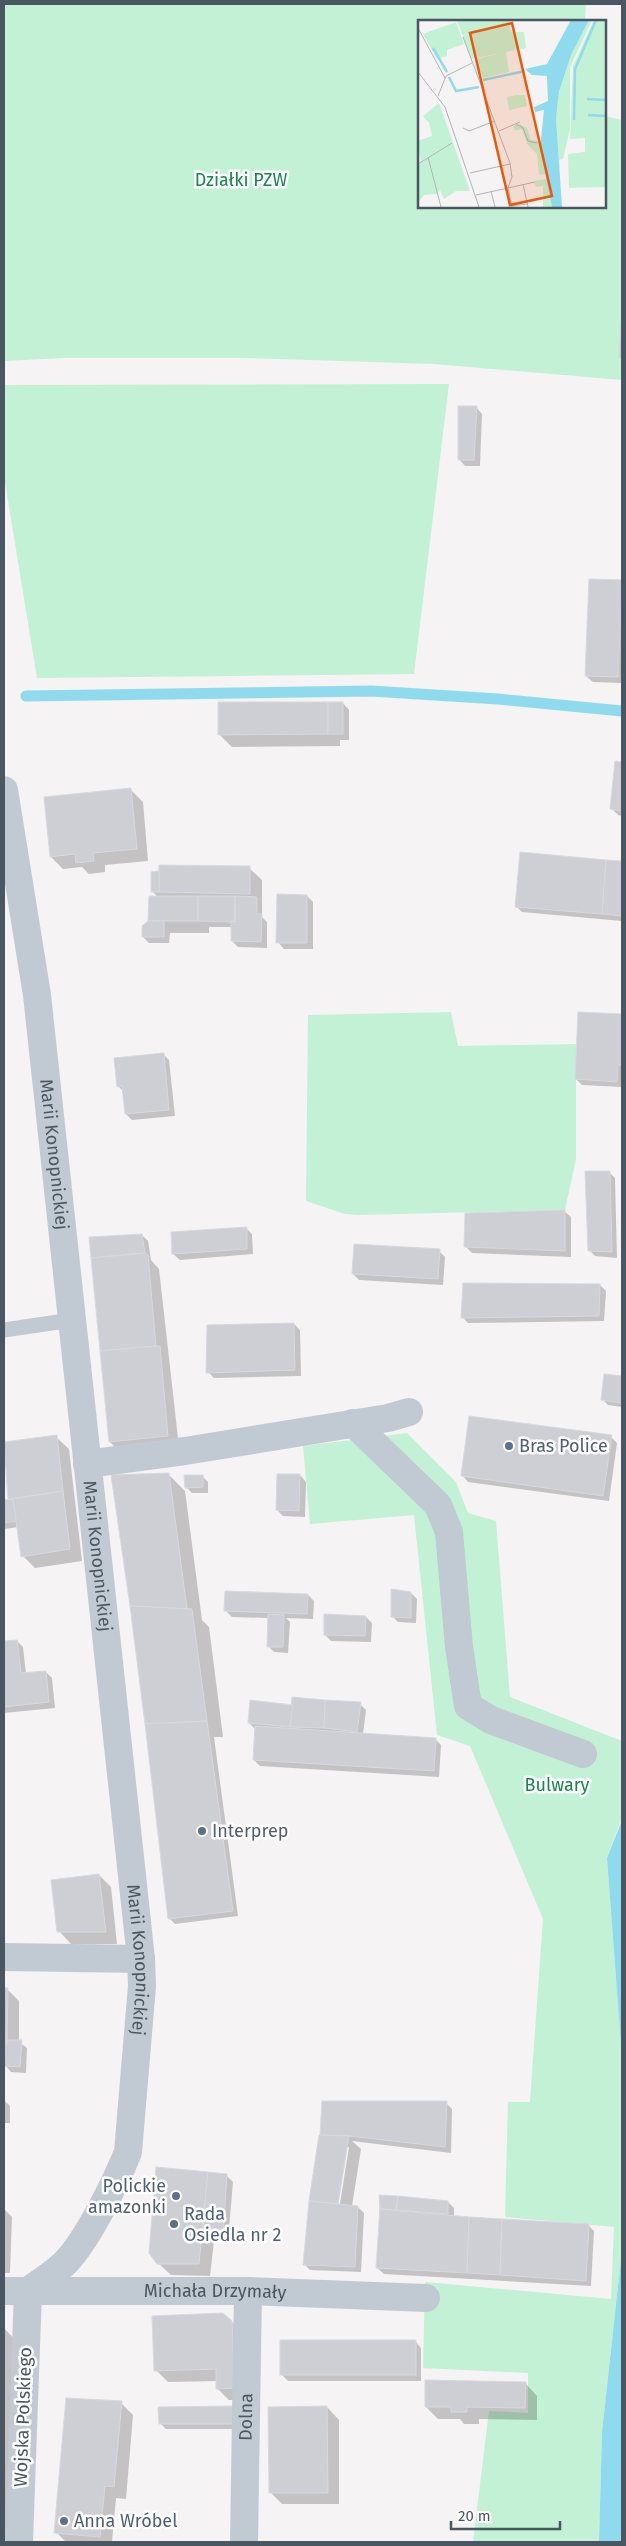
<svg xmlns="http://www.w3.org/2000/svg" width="626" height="2546" font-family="'Fira Sans',sans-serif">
<rect width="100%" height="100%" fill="#f5f3f3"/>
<g fill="#c3f1d5">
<path d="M4 4H586L585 21H420V206H605V116L622 120V380L434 364 245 358H63L4 361Z"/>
<path d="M449 384 414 674 37 678 4 476V385Z"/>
<path d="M451 1012 458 1046 576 1044V1159L565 1210 359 1215 345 1214 306 1201 308 1015Z"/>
<path d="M407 1433 456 1482 468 1513 496 1521 510 1697 622 1741V1817L607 1858 622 2058V2250L602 2432 599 2542H473L489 2411 528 2413V2373L423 2368 425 2282 611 2299 614 2227 505 2217 508 2102H530L543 1919 470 1746 437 1735 414 1515 310 1524 303 1446Z"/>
</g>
<g fill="#90daee">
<path d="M622 1820V2058L607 1858Z"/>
<path d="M622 2250V2542H599L602 2432Z"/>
</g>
<g fill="#0003" fill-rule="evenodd">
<path d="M476 407 482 414 480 466H465L459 459Z"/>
<path d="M621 582 622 683 593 682 586 676Z"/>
<path d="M343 703 349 710V740H340V746L232 747 219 734Z"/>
<path d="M616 762 622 763V816L618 815 612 809Z"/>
<path d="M131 790 143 802 148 861 105 865V872L89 874 82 867 63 869 51 857 46 798Z"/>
<path d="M521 854 622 863V921L522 912 516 906Z"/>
<path d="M249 868 262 880V917L267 922V948L238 947 232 941V927H209V933H170L169 943H149L143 937 158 897 152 891Z"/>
<path d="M307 896 313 902V949H284L278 942Z"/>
<path d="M579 1013 622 1016V1087L582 1085 576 1079Z"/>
<path d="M163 1054 169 1060 175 1116 132 1120 126 1114 124 1092 118 1086Z"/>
<path d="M609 1172 615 1178 617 1258 595 1256 589 1250Z"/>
<path d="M564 1211 571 1217V1257L472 1253 466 1247Z"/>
<path d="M246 1228 252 1234 253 1254 180 1260 173 1254Z"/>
<path d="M142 1235 148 1241 151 1260 159 1269 179 1447 122 1454 110 1442Z"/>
<path d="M439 1251 445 1257 443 1285 359 1280 353 1274Z"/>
<path d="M600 1285 606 1291 604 1321 468 1323 462 1317Z"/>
<path d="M294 1324 300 1330 301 1376 214 1378 208 1372Z"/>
<path d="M605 1375 622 1378V1407L608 1405 602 1399Z"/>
<path d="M56 1437 69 1449 82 1561 35 1568 23 1556 19 1527 4 1529V1501L11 1500 9 1498 4 1444Z"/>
<path d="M611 1437 617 1443 609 1501 468 1482 462 1475Z"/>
<path d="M168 1474 185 1491 202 1620 209 1627 223 1737H214L238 1916 175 1924 169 1918 147 1724Z"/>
<path d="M300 1475 306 1482 305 1517 283 1516 277 1510Z"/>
<path d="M202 1476 208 1482V1493H192L186 1487Z"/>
<path d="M411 1593 417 1599 416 1623 398 1622 392 1616Z"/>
<path d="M308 1595 314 1601 313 1619 286 1618 290 1622 288 1653 274 1652 268 1646 269 1618 232 1617 225 1610Z"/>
<path d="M366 1617 372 1623 371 1642 331 1641 325 1635Z"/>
<path d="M17 1641 23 1647 26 1674 46 1672 52 1678 55 1708 4 1713V1643Z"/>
<path d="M360 1704 366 1710 363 1734 435 1739 441 1745 439 1777 260 1766 254 1760 256 1730 249 1723 292 1706Z"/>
<path d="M99 1875 111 1887 117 1944H71L59 1931Z"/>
<path d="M4 1989H7L19 2001V2042L27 2048 26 2073 11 2072 5 2065Z"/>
<path d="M4 2077 5 2101 10 2106V2123H4Z"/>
<path d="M323 2102 446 2103 452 2109 451 2153 352 2141 361 2149 352 2206 358 2207 364 2213 361 2272 310 2270 304 2264 321 2137ZM346 2147H349L339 2210H336Z"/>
<path d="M157 2168 227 2176 233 2182 228 2241H214L210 2276 171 2275 158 2263Z"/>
<path d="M380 2196 448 2202 454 2208V2216L588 2225 594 2231 591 2286 384 2274 377 2268Z"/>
<path d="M4 2209 12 2217 10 2273H4Z"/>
<path d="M232 2322 244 2334 246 2400H229L217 2388V2381L168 2382 156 2370Z"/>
<path d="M4 2328 22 2347 9 2539H4Z"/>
<path d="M415 2341 421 2348V2381H288L281 2374Z"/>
<path d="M525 2383 537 2396V2420L479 2419V2424H464L460 2419H438L426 2407Z"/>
<path d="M121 2403 133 2415 126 2499 116 2498 112 2542H66L56 2532Z"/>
<path d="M327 2407 339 2420V2504H282L270 2492Z"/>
<path d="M234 2408 241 2429H166L160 2423Z"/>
</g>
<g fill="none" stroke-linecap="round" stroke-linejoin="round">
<path stroke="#90daee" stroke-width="11" d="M26 696 371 691 498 699 622 711"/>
</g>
<g fill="#cdcfd5" stroke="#d7d9de">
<path d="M621 323H622V358H619Z"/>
<path d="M458 406H477L474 460H458Z"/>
<path d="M589 579 622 580 618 677 585 676Z"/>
<path d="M218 702H328V734L218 735Z"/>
<rect x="328" y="702" width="15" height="32"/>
<path d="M615 761 622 762V811L610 809Z"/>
<path d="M131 788 137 849 93 853 94 861 76 863 75 854 50 857 44 797Z"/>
<path d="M520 852 606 860 602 914 515 907Z"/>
<path d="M606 860 622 861V916L602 914Z"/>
<path d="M159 865 250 866V894L159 892Z"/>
<path d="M159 871V892H151V872Z"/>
<path d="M277 894 307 895V943H276Z"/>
<path d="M149 896H198V921H148Z"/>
<path d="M198 896H235V922L198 921Z"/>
<path d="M235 896 257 897V914H262L261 942 231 941V921L235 922Z"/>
<path d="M148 921H164V937H142V926Z"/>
<path d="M578 1012 622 1014V1065H618L617 1082 575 1079Z"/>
<path d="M164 1053 169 1110 125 1114 122 1086 117 1087 114 1058Z"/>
<path d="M585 1171H610L612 1252 588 1251Z"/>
<path d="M565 1210V1251L464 1247 465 1213Z"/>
<path d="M247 1227V1249L172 1254 171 1232Z"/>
<path d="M142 1234 145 1253 91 1258 89 1237Z"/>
<path d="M354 1244 440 1249 438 1279 352 1274Z"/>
<path d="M145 1253 148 1255 156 1346 100 1351 91 1258Z"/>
<path d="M463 1283 600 1284 599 1316 461 1318Z"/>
<path d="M294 1323 295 1370 206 1373 207 1325Z"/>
<path d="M156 1346H160L168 1436 109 1442 100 1351Z"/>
<path d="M604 1374 622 1376V1403L601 1400Z"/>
<path d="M469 1416 612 1435 603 1496 461 1476Z"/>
<path d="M57 1435 63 1491 8 1499 4 1442Z"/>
<path d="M169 1473 187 1609 130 1606 111 1475Z"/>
<path d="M277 1474H300L299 1511 276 1510Z"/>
<path d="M184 1475H203V1487L185 1488Z"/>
<path d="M63 1491 70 1549 21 1557 13 1499Z"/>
<path d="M13 1499 16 1521 4 1523V1500Z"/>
<path d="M391 1589 411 1592V1618L391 1617Z"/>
<path d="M225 1591 308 1594 307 1614 224 1611Z"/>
<path d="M130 1606 192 1609 207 1721 145 1724Z"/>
<path d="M268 1614 284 1615 283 1647H267Z"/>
<path d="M324 1614 366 1616 365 1636 324 1635Z"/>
<path d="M17 1640 21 1673 46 1671 49 1702 4 1707V1641Z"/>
<path d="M292 1697 325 1700 324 1728 290 1727Z"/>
<path d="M250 1700 293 1705 290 1727 248 1723Z"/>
<path d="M325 1700 361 1702 357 1732 324 1728Z"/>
<path d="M207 1721 233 1911 168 1919 145 1724Z"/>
<path d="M255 1726 436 1738 434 1771 253 1760Z"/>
<path d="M99 1874 106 1932H57L51 1880Z"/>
<path d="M4 1988H8L7 2044H5Z"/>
<path d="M7 2040H22L20 2067 4 2066 5 2044H7Z"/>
<path d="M322 2101H447L445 2147 349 2136 320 2135Z"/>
<path d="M319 2135 349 2136 338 2204 309 2201Z"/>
<path d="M156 2167 208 2172 199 2264H157L149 2253Z"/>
<path d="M208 2172 227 2174 223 2236 202 2235Z"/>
<path d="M379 2195 398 2196 396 2210 380 2209Z"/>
<path d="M398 2196 448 2201V2214L396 2210Z"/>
<path d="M309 2201 358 2206 355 2267 303 2265Z"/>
<path d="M380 2209 469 2217 467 2273 376 2268Z"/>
<path d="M469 2217 502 2219 500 2275 467 2273Z"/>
<path d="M502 2219 589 2224 586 2281 500 2275Z"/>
<path d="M223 2313 232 2321 235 2388 216 2389V2369L154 2371 152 2316Z"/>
<rect x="280" y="2340" width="136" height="35"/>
<path d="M425 2380 526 2382 525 2408 467 2407V2412H451V2407H425Z"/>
<path d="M66 2398 122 2401 114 2487 105 2486 100 2537 54 2533Z"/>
<path d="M235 2406V2424H159L158 2407Z"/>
<path d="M327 2406 328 2493H269L268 2407Z"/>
</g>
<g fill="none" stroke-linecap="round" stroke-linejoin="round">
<path stroke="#c1cad2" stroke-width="15" d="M4 1330 72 1320"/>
<g stroke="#c1cad2" stroke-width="28">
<path id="s1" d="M4 790 37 995 141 1959 142 1986 128 2152C116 2182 87 2241 65 2263 54 2274 40 2282 28 2291L19 2542"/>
<path d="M353 1423 438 1505 449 1532 459 1647 468 1706 491 1720 583 1754"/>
<path d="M87 1464 185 1451 388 1418 409 1412"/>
<path d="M4 1957 141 1959"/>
<path id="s2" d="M4 2291H248L426 2298"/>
<path id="s3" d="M244 2542 248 2291"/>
</g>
</g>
<g fill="#5c6f8a" stroke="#fff" stroke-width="2">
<circle cx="509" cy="1446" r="5"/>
<circle cx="202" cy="1831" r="5"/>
<circle cx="176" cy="2196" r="5"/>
<circle cx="174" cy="2224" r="5"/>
<circle cx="64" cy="2521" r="5"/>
</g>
<g text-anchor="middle" stroke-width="5" stroke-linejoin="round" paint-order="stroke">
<g font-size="18" fill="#17864f" stroke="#fff">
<text x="241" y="186">Działki PZW</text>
<text x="557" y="1791">Bulwary</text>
</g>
<g font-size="18" fill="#4a5661" stroke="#fff">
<text dy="6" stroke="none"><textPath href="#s1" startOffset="368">Marii Konopnickiej</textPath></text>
<text dy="6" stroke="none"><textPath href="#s1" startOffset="772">Marii Konopnickiej</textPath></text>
<text dy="6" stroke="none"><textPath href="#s1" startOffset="1178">Marii Konopnickiej</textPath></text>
<text dy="6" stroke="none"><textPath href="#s2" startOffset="211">Michała Drzymały</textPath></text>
<text transform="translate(23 2417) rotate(-88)" y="6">Wojska Polskiego</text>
<text dy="6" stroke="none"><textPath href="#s3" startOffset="125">Dolna</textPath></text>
</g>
<g font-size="18" fill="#4e5e75" stroke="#fff" text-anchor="start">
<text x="519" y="1452">Bras Police</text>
<text x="212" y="1837">Interprep</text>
<text x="166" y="2192" text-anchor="end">Polickie<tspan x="166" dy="21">amazonki</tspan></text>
<text x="184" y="2220">Rada<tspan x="184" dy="21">Osiedla nr 2</tspan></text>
<text x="74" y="2527">Anna Wróbel</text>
</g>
</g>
<g transform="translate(418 20)">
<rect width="188" height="188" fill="#f5f3f3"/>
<path d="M39 0H91L93 12H106L108 28 53 39ZM171 0H174L152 47V109L145 139 141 140 138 98 141 72 153 35ZM176 0H187V167L151 168 150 134 167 132V118L152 119 155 46ZM38 2 46 24 29 30V36L19 39 5 14ZM88 32 91 52 65 58 57 39ZM98 75H107L109 86 91 90 89 77ZM21 83 52 171H38L26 179 22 170 19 174 6 175 0 183V145L3 143 0 121 14 116 11 103 5 96ZM102 104 109 108 113 120 123 121 134 187H125V166L118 167 116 161 129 159 128 154 121 155 119 134 109 124 104 109 97 111 95 106Z" fill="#c3f1d5"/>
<path d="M153 0H171L153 35 141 72 138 98 144 187H134L122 129 126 90 117 92 116 87 130 81 129 56 114 55 107 49 129 44Z" fill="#90daee"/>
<path fill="none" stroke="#90daee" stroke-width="2.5" d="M15 28 29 52M31 57 38 71 61 67M65 60 107 51M169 79 188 80M170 95 188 96M156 100 157 49 178 0"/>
<path fill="none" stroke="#b1b4b9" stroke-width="1" d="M0 8 27 58M45 17 92 143 94 157 90 168 94 187M0 52 27 87 61 187M20 76 28 56 54 43M98 104 105 108 110 121 119 123M45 108 51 111 77 101M81 111 102 102M10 137 23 187M0 144 34 123M52 153 92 144M105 164 110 187M73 171 77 187M58 175 117 162M93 186 109 184"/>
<path fill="#e8590c" fill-opacity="0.15" stroke="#e8590c" stroke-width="2.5" d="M94 3 134 176 92 185 52 13Z"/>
<rect width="188" height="188" fill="none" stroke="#4a5661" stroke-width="2.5"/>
</g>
<rect width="626" height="2546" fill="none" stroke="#4a5661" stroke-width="10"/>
<path d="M451 2521v8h109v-8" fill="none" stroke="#4a5661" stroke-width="2.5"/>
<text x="458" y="2521" font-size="15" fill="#4a5661" stroke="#ffffff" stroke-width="4" paint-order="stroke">20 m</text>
</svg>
